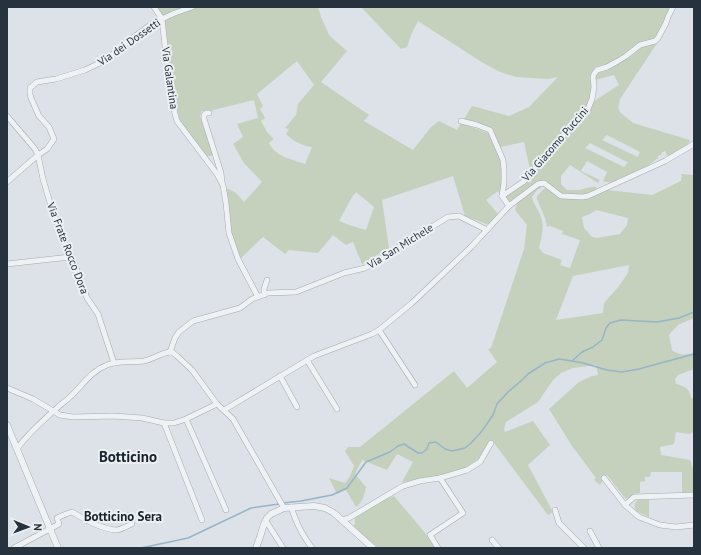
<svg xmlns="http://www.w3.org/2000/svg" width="701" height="555" font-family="'PT Sans',sans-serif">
<rect width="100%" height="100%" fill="#dce2e7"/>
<g fill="#c5d1bd" fill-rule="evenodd">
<path d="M156 7H318L321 17 329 35 347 51 321 82 369 115 364 121 413 150 431 127 439 121 457 130 461 123 488 133 492 139 500 159 502 169 501 195 498 191 486 200 499 215 489 225 465 216 453 176 382 200 389 248 362 264 353 242 346 245 333 235 318 253 289 250 285 254 263 237 240 259 231 232 226 189C234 189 239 196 244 202L262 182 244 163 233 144 243 137 237 124 258 118 254 100 209 111H202L200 116 214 155 204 157 180 120 174 97 165 21ZM297 61 314 85 298 104 296 115 285 128 289 129 286 134C293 141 302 146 312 147L305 164C291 159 276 157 269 143L274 139 267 132 261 121 265 118 260 109 263 106 257 94ZM356 192 374 207 366 230 349 225 339 221 352 197Z"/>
<path d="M361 7H671L658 35V42L620 99 618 108 621 113 633 123 690 140 686 148 668 157 665 151 661 153 662 154 658 156V158L647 166 611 183 603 181 607 172 587 161 581 171 600 180 598 183 570 165 561 176V184L567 190H579L591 187H596L597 190H607L652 195 681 181V178L682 177 681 174 694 175V318L678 325 669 335 672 350C681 356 684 355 694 353V369L678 375 675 379 676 384C686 387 689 388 691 398H694V432L689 434 676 432 674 444 660 447 661 455 690 460 691 462 692 467 694 468V493H682V472H651L650 477H645V481L640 482V493L633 494 628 499 625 498 607 475 604 478 600 485 594 480 596 478 572 446 549 409 579 382 592 376 598 375 596 365 573 368 561 373 553 380 538 402 506 422 504 429 505 432 533 421 550 445 528 465 553 512 548 515 491 439C487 445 482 456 477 460 458 476 425 478 402 482L413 462 397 454 387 470 362 460 355 474 366 487C364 495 363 502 356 507L346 490 337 494 329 478 345 483 350 476 354 466 345 451 348 447H360L454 371 467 388 497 362 488 349 491 348 524 249 527 225 515 210 518 201 536 187 540 186 541 188 537 190 532 197C533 204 539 210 541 217 545 228 541 238 539 248L543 253 562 260 560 265 570 268 580 240 562 234 563 231 550 226 547 227 545 218 537 199V196L545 188 552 190V187L546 181H540L508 203 504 196 520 181 530 169 524 142 500 147 492 128 464 119 472 106 509 116 529 107 558 77 548 79 516 77 500 72 483 63 418 21 411 35 407 47 401 49ZM614 75 619 85 594 101 588 102 592 92 595 80ZM607 135 640 152 638 157 602 140ZM590 143 627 162H628L624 167 585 148ZM596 210 628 218 627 225 620 234 597 238 592 237 584 228 582 217 590 214ZM629 265 628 273 619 286 604 303 603 313 556 320 573 276Z"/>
<path d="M394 496 431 540 435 548H378L375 545 373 546 353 526 355 524V520L354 517 389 497 390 498Z"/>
<path d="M638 500H649V517L636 511C634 506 634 503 638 500Z"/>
</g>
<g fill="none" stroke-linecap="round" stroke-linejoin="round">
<g stroke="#96b5c7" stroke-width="1.5">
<path d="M572 361 583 363 607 370 622 372 639 369 694 354"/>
<path d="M283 503 301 501 332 495 347 488 366 462 390 452 398 446 404 444 418 453H422L427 449 429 443 436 442 445 449 452 451 465 448 471 443 482 431 493 415 497 404 508 392 521 381 528 374 545 363 559 359 572 361 582 352 593 347 602 340 606 328 610 323 621 320 657 322 679 318 694 312"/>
<path d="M141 548 188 538 251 508 279 504"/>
</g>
<g stroke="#a2aab1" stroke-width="6">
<g id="minor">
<path d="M154 7 162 19 171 99 177 121 217 174 223 185 226 203 229 233 238 259 258 297"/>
<path d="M209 113H206L204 115V119L221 173 222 182"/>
<path d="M7 116 35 149 38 155 43 179 53 213 68 251 74 262 87 298 98 314 114 363"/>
<path d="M461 121 477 125 490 130 503 160 504 170V182L502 196 509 206"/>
<path d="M7 182 38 155 47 149 54 139 49 127 39 116 31 98 30 94V88L37 82 56 79 85 70 106 60 130 40 153 23 175 13 192 7"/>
<path d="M502 196 523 182 548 153 558 141 588 109 592 99 594 87 593 77 594 74 597 70 607 67 618 61 626 56 640 45 655 41 658 38 666 23 668 17 673 7"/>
<path d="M7 264 70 257"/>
<path d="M264 295V289L267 280"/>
<path d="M379 330 415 385"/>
<path d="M170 352 175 338 179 332 193 321 240 308 252 299 268 293 296 292 344 273 365 268 448 217 459 216 487 230"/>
<path d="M170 352H172L177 356 192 370 217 404 233 419 284 508"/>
<path d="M307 360 337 409"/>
<path d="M280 376 297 407"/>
<path d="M7 388 33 399 60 415 73 417 113 416 142 418 164 423H174L186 419 217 404"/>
<path d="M224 410 314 356 372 334 379 330 412 303 471 247 509 206 538 184 544 183 561 196 583 197 588 196 665 161 694 144"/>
<path d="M186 419 226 510"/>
<path d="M164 423 202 520"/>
<path d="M17 449C28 433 44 420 58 407 62 403 66 401 70 397 82 386 91 371 107 365 119 360 132 363 144 361 153 359 161 353 170 352"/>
<path d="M604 478 625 505 639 517 660 525 676 527 694 525"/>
<path d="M625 505 634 497 694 495"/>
<path d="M291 507C297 524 301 533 312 548"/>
<path d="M555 510 559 523 584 548"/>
<path d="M342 520 349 518 403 486 420 481 440 478 467 470 480 462 491 443"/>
<path d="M266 521 283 548"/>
<path d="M590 531 599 548"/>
<path d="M492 540 499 548"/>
<path d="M14 548 59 524 57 518 66 514 72 512C84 519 103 530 117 530 122 529 127 526 132 524L129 515"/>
<path d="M438 548 430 535 463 513 440 478"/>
</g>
</g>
<g stroke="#a2aab1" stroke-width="7">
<g id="tertiary">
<path d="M7 425 58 548"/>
<path d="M256 548 260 537 264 524 267 518 271 514 284 508 314 506 325 508 334 513 373 548"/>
</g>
</g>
<use href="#minor" stroke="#eff2f5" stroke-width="5"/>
<use href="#tertiary" stroke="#eff2f5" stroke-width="6"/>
</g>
<g text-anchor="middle" stroke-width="4" stroke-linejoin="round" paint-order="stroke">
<g font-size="11" fill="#26323d" stroke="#ecf0f4">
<text transform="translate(129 42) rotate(-35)" y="4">Via dei Dossetti</text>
<text transform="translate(170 78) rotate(82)" y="4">Via Galantina</text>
<text transform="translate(555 144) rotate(-49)" y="4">Via Giacomo Puccini</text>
<text transform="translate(400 246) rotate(-32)" y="4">Via San Michele</text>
<text transform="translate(68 248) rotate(69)" y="4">Via Frate Rocco Dora</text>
</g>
<g font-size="13" font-weight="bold" fill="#18232d" stroke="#ecf0f4">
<text x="123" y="521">Botticino Sera</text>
</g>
<g font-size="15" font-weight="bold" fill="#18232d" stroke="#ecf0f4">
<text x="128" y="462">Botticino</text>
</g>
</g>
<rect width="701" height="555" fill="none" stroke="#26323d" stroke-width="16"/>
<g transform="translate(28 527) rotate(91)" stroke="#ecf0f4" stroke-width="3" paint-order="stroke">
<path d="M0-3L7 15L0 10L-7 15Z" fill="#26323d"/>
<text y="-6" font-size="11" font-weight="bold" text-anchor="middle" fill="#26323d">N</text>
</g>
</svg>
